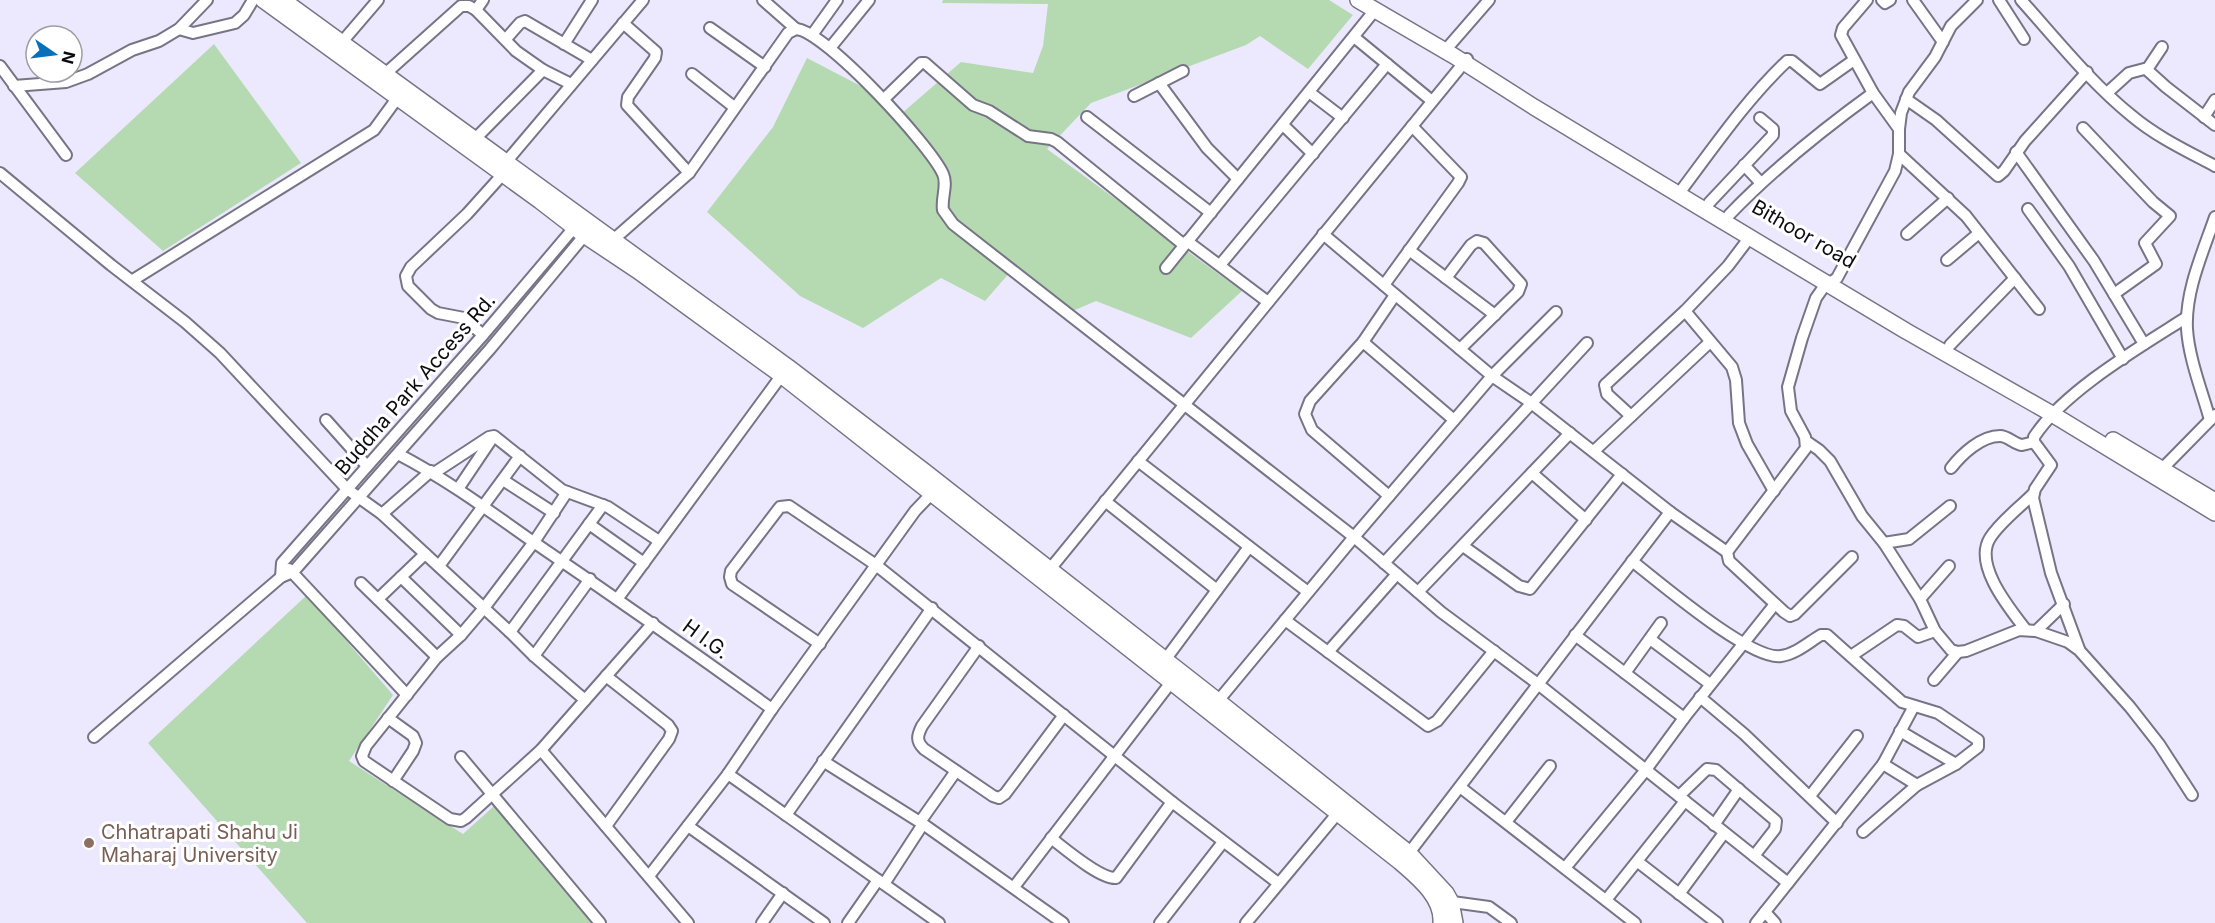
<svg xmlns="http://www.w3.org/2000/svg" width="2215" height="923" font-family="Inter,sans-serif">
<rect width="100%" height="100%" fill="#ece9fe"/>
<g fill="#b5dab1">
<path d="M943 0H1329L1353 15 1308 69 1260 36 1246 45 1091 103 1047 149 1242 291 1191 338 1096 301 1068 313 1011 271 985 301 941 278 863 328 800 296 707 212 773 127 807 58 880 96 901 114 961 62 1033 73 1043 46 1048 4 942 3Z"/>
<path d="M214 44 301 163 163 251 75 173Z"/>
<path d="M307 595 393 695 349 761 463 834 494 806 591 923H307L148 743Z"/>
</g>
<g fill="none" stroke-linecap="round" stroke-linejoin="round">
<g stroke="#777486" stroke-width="14">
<g id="street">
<path d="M483 0 476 10 516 51 543 70 571 84"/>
<path d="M763 0 796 29"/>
<path d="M1867 0 1843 28 1841 35 1873 93 1899 129"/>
<path d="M1882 0 1885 3 1890 0"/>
<path d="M1913 0 1943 42"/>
<path d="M1999 0 2024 39"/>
<path d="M2021 0C2056 39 2091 83 2132 116 2157 137 2187 151 2215 166"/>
<path d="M623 23 656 52 655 58 628 97 627 105 689 173"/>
<path d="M710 28 765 67"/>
<path d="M179 29 193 33 235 23 244 15 253 0"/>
<path d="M812 35 837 0"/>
<path d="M1354 37 1432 101"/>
<path d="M506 39 520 23 525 21 592 60"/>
<path d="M342 42 378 0"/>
<path d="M564 44 592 0"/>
<path d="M1449 46 1489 0"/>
<path d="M830 48 869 0"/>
<path d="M0 66 66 155"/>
<path d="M2146 69 2166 87 2215 125"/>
<path d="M385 74 461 6H469L476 10"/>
<path d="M692 74 734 107"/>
<path d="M1159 83 1207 148 1238 179"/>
<path d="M14 86 66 82 88 74 132 50 159 41 179 29 207 0"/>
<path d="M1309 92 1343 118"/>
<path d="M2107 93 2129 73 2148 68 2162 47"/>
<path d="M1134 96 1183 71"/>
<path d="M884 99 921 63H925L973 105 989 111 1028 136 1051 139 1057 142 1184 245"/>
<path d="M1906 99 1936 120 1998 176 2004 171 2025 141 2087 72"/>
<path d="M1087 117 1211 213"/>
<path d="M2204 117 2215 100"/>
<path d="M1283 125 1313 154"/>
<path d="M2083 128 2153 202 2170 216 2145 243 2156 264 2114 294"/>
<path d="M475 139 543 70"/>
<path d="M2016 152 2094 261 2144 344"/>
<path d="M1899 154 1966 216 2039 309"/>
<path d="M506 162 643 0"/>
<path d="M1744 165 1760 182"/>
<path d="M0 173 111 265 185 322 220 353 347 489 382 514 510 632 534 656 585 700"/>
<path d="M1683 188C1716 144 1747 99 1787 61H1792L1820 84 1854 60"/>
<path d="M1709 203 1773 135V129L1760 118"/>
<path d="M2028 209 2069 266 2123 359"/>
<path d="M1729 215C1773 169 1822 130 1873 93"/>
<path d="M1323 234 1492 376 1530 402 1670 512 1727 552 1806 448 1805 437 1791 411 1788 387 1802 338 1816 298 1823 288 1837 278 1895 171 1899 154V129L1901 113 1909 92 1935 57 1951 26 1977 0"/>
<path d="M1907 234 1948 198"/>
<path d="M613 240 689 173 788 33 796 29C825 31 930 145 943 174 948 185 941 198 943 210L953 224 1354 537 1441 612 1538 684 1788 883"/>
<path d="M1187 241 1268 302"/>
<path d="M1409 250 1495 315"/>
<path d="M1947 260 1979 233"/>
<path d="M1220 265 1387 64"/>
<path d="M1166 268 1375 10"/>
<path d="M1446 278 1471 245 1477 241 1484 243 1521 284 1518 292 1460 349"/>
<path d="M133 280 374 130 401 93"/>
<path d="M1384 285 1458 183 1461 177 1412 126"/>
<path d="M1685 311 1732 367 1736 380 1739 423 1747 444 1774 491"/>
<path d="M483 335 464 318 438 313 431 309 408 286 406 276 411 267 467 214 503 174"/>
<path d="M1363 342 1454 420"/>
<path d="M1950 345 2015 278"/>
<path d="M1631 416 1607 394 1605 385 1685 311 1728 266 1750 237"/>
<path d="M326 420 367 466"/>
<path d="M2210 420C2202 391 2189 359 2187 329 2185 291 2203 252 2215 217"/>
<path d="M1806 441 1819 450 1830 461 1862 516 1884 543 1920 599 1935 631 1951 650 1958 652 1966 651 2019 630 2036 631 2068 642 2079 650 2130 707 2159 744 2192 795"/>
<path d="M1594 451 1710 342"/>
<path d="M398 454C446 479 488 510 532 541 613 596 693 652 772 709"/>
<path d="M1138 461 1308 592"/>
<path d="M1951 468C1962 454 1981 436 2000 436 2008 436 2014 444 2022 445L2034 442"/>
<path d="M2162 469 2215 415"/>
<path d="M434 473 489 437 494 436 562 490 608 507 659 541"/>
<path d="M1532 473 1586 520"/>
<path d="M503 480 554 513"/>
<path d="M458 489 493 437"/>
<path d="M567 492 534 542 484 608 461 635 437 657 366 746 362 756 364 761 450 819 461 821 466 818 541 750 653 623"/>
<path d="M1389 496 1312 430 1305 414 1310 401 1363 342 1395 295"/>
<path d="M1105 501 1217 590"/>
<path d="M382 514 431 471"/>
<path d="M589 524 644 563"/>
<path d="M1884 543 1909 539 1950 506"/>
<path d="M1463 546 1519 586 1530 589 1622 474"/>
<path d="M1727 552 1729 561 1784 612 1790 616 1795 614 1852 557"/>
<path d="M1632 561C1659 582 1751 661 1781 656 1796 654 1809 642 1821 635H1827L1902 702 1938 713 1978 740V747L1956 764 1917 785 1863 832"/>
<path d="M1384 563 1587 343"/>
<path d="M439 566 520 456"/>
<path d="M289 569 407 695"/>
<path d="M1046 574 1467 59"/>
<path d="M281 577 282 563 483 335 578 223"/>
<path d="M401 577 461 635"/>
<path d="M361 583 437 657"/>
<path d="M1418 592 1570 433"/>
<path d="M618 598 784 372"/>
<path d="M378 599 425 554"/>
<path d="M1920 599 1949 566"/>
<path d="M1285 620 1428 726 1437 721 1494 651"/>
<path d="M2026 630C2010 609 1973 565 1990 538 2000 522 2019 508 2033 494"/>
<path d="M2036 631 2064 604"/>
<path d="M510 632 603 505"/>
<path d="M1575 635 1684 718"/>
<path d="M1650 639 1710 684"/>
<path d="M820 644 732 584 730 577 731 571 780 507 789 506 876 565 1172 802 1278 883"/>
<path d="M979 646 922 726C917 736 916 741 924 749L993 796 999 798 1005 794 1064 715"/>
<path d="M2079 649 2051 573 2033 498 2035 489 2051 465 2034 442V437C2064 391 2140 347 2187 317"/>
<path d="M1328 652 1397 574"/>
<path d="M534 656 590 579"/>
<path d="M1851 656 1897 625 1904 626 1918 637 1935 631"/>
<path d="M1165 660 1249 547"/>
<path d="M1625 673 1661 623"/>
<path d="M1934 680 1958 652"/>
<path d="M1700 697 1744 734 1837 823"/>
<path d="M1218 701 1354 537 1492 376 1556 312"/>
<path d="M388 718 413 736 416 743 413 751 393 781"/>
<path d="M1900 731 1956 764"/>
<path d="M94 737 281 577 293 572 490 349 589 230"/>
<path d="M541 750 688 923"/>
<path d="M461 757 600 923"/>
<path d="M823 761 923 824 1063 923"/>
<path d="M1883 764 1917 785"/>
<path d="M728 774 939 923"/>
<path d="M1460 787 1635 923"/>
<path d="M1679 796 1707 769 1716 770 1776 821 1775 829 1754 856"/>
<path d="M1810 796 1857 736"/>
<path d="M786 815 932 608"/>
<path d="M920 822 956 771"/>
<path d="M1506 822 1550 766"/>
<path d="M1714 825 1739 789"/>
<path d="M606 826 669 739 672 731 668 725 606 676"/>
<path d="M688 826 824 923"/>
<path d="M1051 838C1064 848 1100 879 1116 878L1172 802"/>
<path d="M1409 853 1670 512"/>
<path d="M1638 862 1717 923"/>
<path d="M1565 868 1645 771 1684 718 1775 604"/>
<path d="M649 876 728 774 772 709 915 511 936 489"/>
<path d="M884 884 923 824"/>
<path d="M1014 887 1172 681"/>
<path d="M1679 894 1724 833"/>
<path d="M1606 900 1685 801"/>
<path d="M1445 901 1489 907 1511 923"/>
<path d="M1765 912 1775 923"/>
<path d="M762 923 783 893"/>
<path d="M848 923 878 880"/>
<path d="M1160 923 1223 842"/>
<path d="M1246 923 1342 808"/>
<path d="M1756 923 1883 764 1914 706"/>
</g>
</g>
<g stroke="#777486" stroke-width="18">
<g id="secondary">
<path d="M263 0 540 201 584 235 638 271 781 375 1400 862C1417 877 1443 897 1441 923"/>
<path d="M283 0 788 367 924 471 1218 701 1409 853 1446 893 1451 902 1455 923"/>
<path d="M1358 0 1454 56 1534 107 1701 208 1906 331 2052 414 2215 513"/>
<path d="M2113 440 2215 501"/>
</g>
</g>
<use href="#street" stroke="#fff" stroke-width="10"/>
<use href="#secondary" stroke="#fff" stroke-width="15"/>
</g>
<circle fill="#8d6e63" stroke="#fff" stroke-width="2" cx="89" cy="843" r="6"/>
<g text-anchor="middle" stroke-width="6" stroke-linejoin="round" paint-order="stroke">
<g font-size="20" fill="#0c0b12" stroke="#fff">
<text transform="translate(1804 234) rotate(30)" y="7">Bithoor road</text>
<text transform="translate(415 384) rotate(-49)" y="7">Buddha Park Access Rd.</text>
<text transform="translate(706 639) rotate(36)" y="7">H I.G.</text>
</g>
<g font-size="20" fill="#785e54" stroke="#fff" text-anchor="start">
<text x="101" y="839">Chhatrapati Shahu Ji<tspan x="101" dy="23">Maharaj University</tspan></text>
</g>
</g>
<g transform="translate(54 54) rotate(104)"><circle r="28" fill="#ffffff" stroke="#9e9da0" stroke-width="1.5"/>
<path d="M0-4.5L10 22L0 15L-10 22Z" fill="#0570bb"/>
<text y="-9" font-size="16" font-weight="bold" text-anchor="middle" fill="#0c0b12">N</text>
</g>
</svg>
